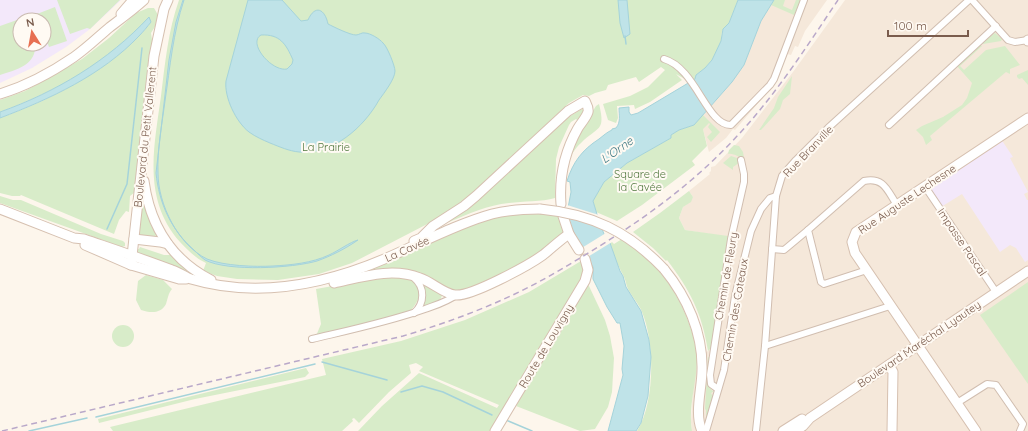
<svg xmlns="http://www.w3.org/2000/svg" width="1028" height="431" font-family="Quicksand,sans-serif">
<rect width="100%" height="100%" fill="#fdf6ec"/>
<g fill="#f5e8da">
<path d="M774 0H827L805 31 798 47 795 46 791 55 787 54 777 81 735 130 733 129 726 138 709 152 700 118 726 89 744 65 761 21Z"/>
<path d="M845 0H1028V431H692L691 422 693 386 698 360 711 348 728 237 685 230 679 218 683 207 690 202 693 197 689 191 710 174 709 173 711 171V167L715 166 742 138 793 72Z"/>
</g>
<g fill="#f3e8fa" fill-rule="evenodd">
<path d="M0 0H121L90 29 66 47 32 68 0 83ZM20 20H44V44H20Z"/>
<path d="M1001 139 1013 157 1010 158 1028 192 1024 194 1027 200H1028V260L1025 262 1016 248 1010 245 1000 252 962 194 941 207 929 189Z"/>
</g>
<g fill="#d8ecc9">
<path d="M57 0H120L90 29 87 28 70 34Z"/>
<path d="M179 0H738L729 23 722 31 721 42 713 59 704 69 696 75 695 79 690 82 676 74 682 80 650 102 635 109 634 105 617 106 618 118 616 123 608 120 603 104 630 96 648 87 665 70 661 67 639 82 636 77 608 85 606 90 595 93 589 96 583 95 569 103 465 201 437 219 352 263 319 274 278 280 237 279 217 276 203 271 206 263C195 258 188 250 180 242 142 199 154 147 161 96 165 64 168 31 179 0Z"/>
<path d="M774 0H785L783 6 792 10 796 0H801L794 15 771 5Z"/>
<path d="M55 7 67 41 49 47 44 34V20H39L37 14Z"/>
<path d="M148 8H154L158 15 156 25 151 33 153 46 135 192 130 196 129 212 126 211 119 220 114 234 21 195 20 196H12L0 193V118C48 101 103 73 139 36 143 32 147 27 151 22L149 19C140 28 130 37 120 46 85 75 43 96 0 112V100L25 91 82 59 109 38 136 13Z"/>
<path d="M31 15 33 20H20V44H35C37 65 16 70 0 75V26Z"/>
<path d="M995 33 1002 39 1001 41 983 44V42Z"/>
<path d="M980 45 982 46 960 66 964 70 986 50 1005 46 1020 65 1010 69V74L1006 72 930 136 932 140 926 145 923 137 916 130 922 126 943 117 962 105 967 98 972 83 957 66Z"/>
<path d="M1028 70V85L1022 78 1019 79 1017 77V75Z"/>
<path d="M792 76 790 94 783 100 780 109 761 130H759L774 108 778 97Z"/>
<path d="M599 104C606 132 598 126 581 143 574 149 571 156 567 164L581 130 596 106Z"/>
<path d="M582 109 585 111 579 122 576 119 571 122 569 125 559 147 556 159 555 198C542 202 523 201 509 203 488 205 468 214 449 222L448 219 565 119Z"/>
<path d="M702 114 720 132 711 142 707 137 712 132 708 127 710 124 709 123 703 129 707 146 692 161 695 165 642 205 617 221 596 212 593 201 604 182 627 163 671 138V135L679 130 694 125Z"/>
<path d="M734 145 739 146 743 152 744 158C738 158 735 153 728 154L729 150Z"/>
<path d="M731 156 737 158 740 161 739 163 733 167V170L723 163Z"/>
<path d="M689 191 693 197 691 202 683 207 679 218 685 230 728 236 711 348 708 351C702 313 690 290 667 260L666 261 653 248 633 232 660 213Z"/>
<path d="M0 196 13 200H21L101 234 123 241 125 243V246L122 247 0 203Z"/>
<path d="M141 202H144L157 233 155 237 138 235Z"/>
<path d="M528 212 561 215 564 233 537 257 471 290 452 292 438 283 372 271V269L376 266 477 222 507 215Z"/>
<path d="M622 239C658 263 679 291 692 332 695 341 698 352 697 362 696 385 688 408 692 431H637C655 403 655 342 642 312 639 304 632 297 628 289 626 285 626 281 624 277 623 274 621 272 620 269 616 261 613 252 610 243L612 242 614 244Z"/>
<path d="M140 247 164 255H172L195 275 138 255 135 249H139Z"/>
<path d="M581 261 584 265 582 277 493 431H358L382 406 419 373 497 408 499 405 419 371 423 367 416 363 409 365 411 373 389 392 359 423 354 418 352 419 353 421 342 431H113L110 427 326 375 322 359 401 341 465 320 529 292Z"/>
<path d="M146 275 163 280 172 289C168 294 168 298 166 304 161 314 150 313 141 310L136 300 138 281Z"/>
<path d="M389 276C395 276 403 276 409 278 427 284 419 306 406 314L316 336 321 324 316 289Z"/>
<path d="M1028 282V384L980 315Z"/>
<path d="M426 283 442 294C442 302 433 304 427 307L424 306C423 300 424 293 424 286Z"/>
<path d="M588 284 605 320 610 336 614 358 612 392 608 407 595 429 580 431 516 406 530 380Z"/>
<circle cx="123" cy="336" r="11"/>
<path d="M708 357 710 358C709 369 704 385 714 392H712L711 394 713 395 706 419V410L705 409Z"/>
<path d="M306 368 309 373 305 377 195 399 99 423 98 419Z"/>
</g>
<g fill="#bfe3e8" stroke="#a5d3da" fill-rule="evenodd">
<path d="M183 0H184C173 33 170 67 165 101 162 124 157 150 158 173 158 204 178 245 207 259 224 266 255 267 273 266 291 265 312 263 329 255 338 251 350 242 358 240 345 249 331 256 317 261 293 268 228 272 205 260 201 257 197 253 194 250 171 230 159 203 156 173L169 60 176 22Z"/>
<path d="M248 0H282L301 21 308 20C315 4 325 9 328 24 334 27 350 35 356 35 359 35 362 32 365 33 370 33 380 39 383 43 387 46 395 66 395 71 395 79 384 93 379 100 364 127 333 155 299 152 289 151 280 147 270 143 263 140 256 137 249 132 236 122 224 97 226 81ZM261 35C280 34 286 44 293 60L292 64 287 69C272 72 247 43 261 35Z"/>
<path d="M618 0H627L630 34 624 38 620 23Z"/>
<path d="M738 0H774L761 21 744 65 732 82 694 125 679 130 671 135V138L627 163 604 182 593 201 599 221 604 234 610 243 620 271 623 276 626 287 641 311 649 340 651 357 648 396 641 423 636 431H608L623 375 622 369 624 346 620 323H617L607 307 593 279V267L580 245 569 222 568 208 571 192 570 182 567 181C573 162 582 150 599 139 603 136 607 132 612 130V129L616 128C621 122 619 115 619 108L629 107V112L631 115 638 113 695 79 696 75 705 68 712 60 721 41 723 29 729 23Z"/>
<path d="M149 17 151 22C147 27 143 32 139 36 102 75 50 99 0 118V112C56 92 108 61 149 17Z"/>
</g>
<g fill="#fdf6ec">
<path d="M567 205 599 215 601 220 566 216Z"/>
<path d="M606 233 612 242 586 258 580 249Z"/>
</g>
<g fill="none" stroke-linecap="round" stroke-linejoin="round">
<g stroke="#a5d3da" stroke-width="1.5">
<path d="M625 36 626 44"/>
<path d="M107 229 127 184 142 48"/>
<path d="M322 362 387 380"/>
<path d="M401 392 422 386 443 392 492 415"/>
<path d="M96 417 315 364"/>
<path d="M506 420 532 431"/>
<path d="M29 431 87 418"/>
</g>
<g stroke="#d1beb0" stroke-width="8">
<g id="street">
<path d="M972 0 1008 40 1015 42 1028 40"/>
<path d="M664 59C696 68 707 126 731 125L770 85 774 79 804 0"/>
<path d="M889 125 996 26"/>
<path d="M928 191 996 292"/>
<path d="M772 249 784 250 808 230"/>
<path d="M867 270 824 284 821 282 808 230 864 181C884 177 887 190 897 205"/>
<path d="M414 278C425 287 425 303 414 313"/>
<path d="M312 339C350 330 388 322 425 309 436 305 447 302 456 295"/>
<path d="M765 346 887 307 890 305"/>
<path d="M718 389 711 384 710 375 731 239 744 182V174L741 160"/>
<path d="M957 403 987 384 996 385 1023 424 1020 431"/>
<path d="M706 431 724 370 735 296 751 231 761 209 770 198 776 196"/>
<path d="M756 431 765 346 776 196 782 176 796 160 828 128 969 0"/>
</g>
</g>
<g stroke="#d6c0b0" stroke-width="11">
<g id="secondary">
<path d="M121 14 133 0"/>
<path d="M1028 40V41"/>
<path d="M0 94C26 86 52 72 74 57 87 48 98 37 110 27 122 18 133 10 144 0"/>
<path d="M144 181C150 225 170 259 211 280"/>
<path d="M0 209 74 238 84 239C113 249 143 259 172 270 179 272 185 277 191 279 258 299 327 284 389 257 421 243 459 223 492 214 508 210 524 209 540 209"/>
<path d="M563 216 569 234 579 250"/>
<path d="M134 239 160 242 168 244"/>
<path d="M414 241 421 238 433 226 464 206 476 196 568 111 585 101C587 105 589 108 588 112 586 118 581 123 578 128 565 151 559 178 561 204"/>
<path d="M85 245 131 265 179 279H186"/>
<path d="M131 265 154 56 164 9 168 0"/>
<path d="M664 269C687 297 703 333 702 370 702 389 694 413 702 431"/>
<path d="M334 283C362 277 392 267 420 278 432 282 444 294 455 295 471 297 529 265 543 255 552 248 560 240 569 234"/>
<path d="M889 365 893 372 892 431"/>
<path d="M495 431 585 281 588 270 585 259"/>
<path d="M783 431 802 419"/>
<path d="M795 431 803 426 810 418 1028 271"/>
<path d="M976 431 855 253 852 242 856 232 1028 118"/>
</g>
</g>
<use href="#street" stroke="#fff" stroke-width="6"/>
<use href="#secondary" stroke="#fff" stroke-width="9"/>
<path stroke="#b9a8c9" stroke-width="1.5" stroke-dasharray="6 4" stroke-linecap="butt" d="M2 431 403 336C443 324 482 310 519 292 546 279 572 263 598 247 650 215 698 179 739 134 777 93 807 46 838 0"/>
<g stroke="#d6c0b0" stroke-width="11" stroke-linecap="butt">
<path id="secondary-bridge" d="M540 209C591 214 628 231 664 269"/>
</g>
<use href="#secondary-bridge" stroke="#fff" stroke-width="9"/>
</g>
<g text-anchor="middle" stroke-width="4" stroke-linejoin="round" paint-order="stroke">
<g font-size="11" fill="#7a5c4d" stroke="#fffaf3">
<text transform="translate(145 137) rotate(-84)" y="4">Boulevard du Petit Vallerent</text>
<text transform="translate(808 151) rotate(-46)" y="4">Rue Branville</text>
<text transform="translate(907 199) rotate(-34)" y="4">Rue Auguste Lechesne</text>
<text transform="translate(962 242) rotate(56)" y="4">Impasse Pascal</text>
<text transform="translate(407 249) rotate(-24)" y="4">La Cavée</text>
<text transform="translate(726 276) rotate(-80)" y="4">Chemin de Fleury</text>
<text transform="translate(735 310) rotate(-80)" y="4">Chemin des Coteaux</text>
<text transform="translate(919 344) rotate(-34)" y="4">Boulevard Maréchal Lyautey</text>
<text transform="translate(546 346) rotate(-59)" y="4">Route de Louvigny</text>
</g>
<g font-size="11" fill="#537a41" stroke="#fffaf3">
<text x="326" y="151">La Prairie</text>
<text x="640" y="178">Square de<tspan x="640" dy="13">la Cavée</tspan></text>
</g>
<g font-size="12" font-style="italic" fill="#437c86" stroke="#fffaf3">
<text transform="translate(617 150) rotate(-35)" y="4">L'Orne</text>
</g>
</g>
<g transform="translate(32 32) rotate(349)"><circle r="19" fill="#fffaf3" stroke="#cabbb1"/>
<path d="M0-3L7 15L0 10L-7 15Z" fill="#e76f51"/>
<text y="-6" font-size="11" font-weight="bold" text-anchor="middle" fill="#7a5c4d">N</text>
</g>
<path d="M888 30v6h80v-6" fill="none" stroke="#7a5c4d" stroke-width="2"/>
<text x="894" y="30" font-size="12" fill="#7a5c4d" stroke="#fffaf3" stroke-width="3" paint-order="stroke">100 m</text>
</svg>
